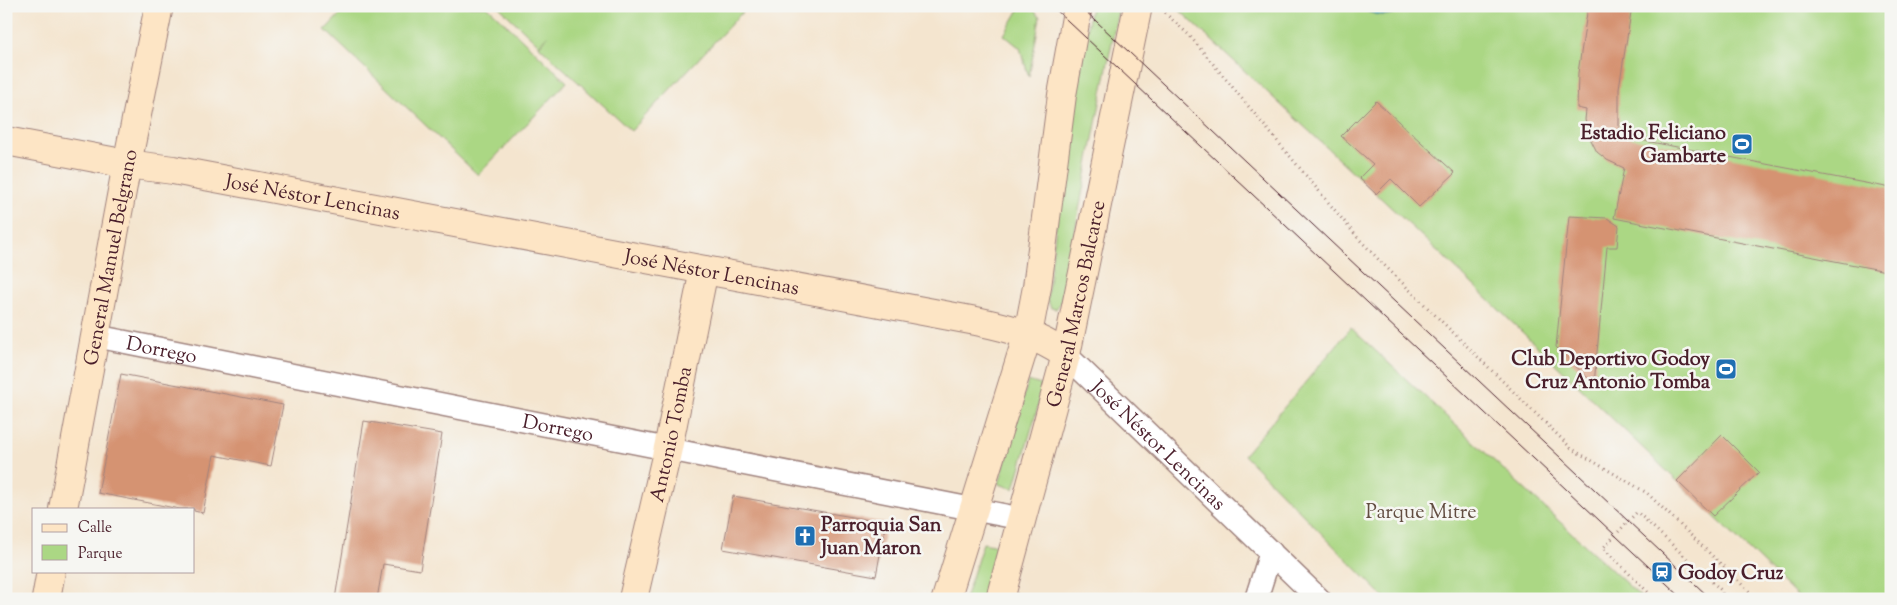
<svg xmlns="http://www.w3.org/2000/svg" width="1897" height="605" font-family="'Sorts Mill Goudy',serif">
<rect width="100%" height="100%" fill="#f6f6f2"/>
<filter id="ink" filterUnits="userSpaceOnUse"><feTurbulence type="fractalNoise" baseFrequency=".02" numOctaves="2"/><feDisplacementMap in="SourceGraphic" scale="10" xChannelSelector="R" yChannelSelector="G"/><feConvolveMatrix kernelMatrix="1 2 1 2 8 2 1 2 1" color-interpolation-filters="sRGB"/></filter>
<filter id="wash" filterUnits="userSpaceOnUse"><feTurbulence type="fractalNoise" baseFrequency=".0096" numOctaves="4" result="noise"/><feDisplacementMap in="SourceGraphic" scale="20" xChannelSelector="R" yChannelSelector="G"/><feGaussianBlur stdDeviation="1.12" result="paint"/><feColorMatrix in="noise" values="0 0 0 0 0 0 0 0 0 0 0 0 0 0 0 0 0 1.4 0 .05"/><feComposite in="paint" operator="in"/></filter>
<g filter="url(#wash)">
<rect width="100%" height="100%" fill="#f4e5cf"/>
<g fill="#abd784" stroke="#7a7b58">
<path d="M348 6H487L567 82 478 175 325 30Z"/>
<path d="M498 6H748L631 131 539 46 548 35 539 45Z"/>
<path d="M1021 6H1030L1040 17 1029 77 1020 48 1004 35Z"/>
<path d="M1091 6H1119L1061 302 1056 309 1051 308 1047 299 1063 169Z"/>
<path d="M1175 6H1891V599H1800L1444 257Z"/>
<path d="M1351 328 1643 599H1386L1244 455Z"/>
<path d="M1028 381 1044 386 1014 489 999 484Z"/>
<path d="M983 543 998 546 982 599H965Z"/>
</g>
<path fill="#50bacd" stroke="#4d6c7c" d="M1356 6H1410C1390 19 1376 17 1356 6Z"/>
<g id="blocks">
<g fill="#d59372">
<path d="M1588 6H1632L1619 88V128L1623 135 1630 138 1891 188V272L1614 218 1624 168 1607 160 1597 152 1589 136 1585 120 1586 110 1577 108 1578 73Z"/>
<path d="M1376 101 1455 173 1419 207 1391 179 1376 194 1359 178 1373 164 1341 136Z"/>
<path d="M1569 216 1607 218 1619 226 1617 247H1607L1594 384 1556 347Z"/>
<path d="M121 374 283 405 271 466 214 455 203 513 194 511V509H180L98 493Z"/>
<path d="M364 421 442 434 420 570 383 564 377 599H335Z"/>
<path d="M1722 435 1759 472 1713 516 1677 481Z"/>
<path d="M733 496 886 523 876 576 723 549Z"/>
</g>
</g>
</g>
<g filter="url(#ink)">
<use href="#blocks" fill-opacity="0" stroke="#9f827d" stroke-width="1"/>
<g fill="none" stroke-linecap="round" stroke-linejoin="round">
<g stroke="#9f827d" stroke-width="25">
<g id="street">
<path id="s1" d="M95 336 1023 519"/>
<path id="s2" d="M1066 355 1319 599"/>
<path d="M1256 599 1271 552"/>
</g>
</g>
<g stroke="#9f827d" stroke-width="30">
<g id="secondary">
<path id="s3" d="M6 141 127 164 173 170 976 321C1010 328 1037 335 1066 355"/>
<path id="s4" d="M63 509 127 164 159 6"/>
<path d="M46 599 51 571"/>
<path id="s5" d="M633 599 668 448 704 270"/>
<path d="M946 599 1028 334 1037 287 1062 95 1078 6"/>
<path id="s6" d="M1000 599 1066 355 1138 6"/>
</g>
</g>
<g stroke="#9f827d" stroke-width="3" stroke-dasharray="1 4" stroke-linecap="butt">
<path d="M1165 13 1189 35 1358 238 1380 261 1572 449 1647 493 1757 599"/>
<path d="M1655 599 1603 548 1637 512 1722 591 1723 599"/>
</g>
<use href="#street" stroke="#fff" stroke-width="22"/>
<use href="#secondary" stroke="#fde5c5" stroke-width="28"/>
<g stroke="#4a1f2b" stroke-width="1">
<path d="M1052 6 1683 599"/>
<path d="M1080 6 1711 599"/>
</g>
</g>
</g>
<defs>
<g id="stadium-square" transform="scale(1.125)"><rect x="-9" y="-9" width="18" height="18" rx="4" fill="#1f6fb2" stroke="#f6f6f2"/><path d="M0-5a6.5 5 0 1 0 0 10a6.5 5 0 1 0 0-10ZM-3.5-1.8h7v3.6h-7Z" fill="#fff"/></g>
<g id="church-square" transform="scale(1.125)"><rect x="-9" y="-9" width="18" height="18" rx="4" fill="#1f6fb2" stroke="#f6f6f2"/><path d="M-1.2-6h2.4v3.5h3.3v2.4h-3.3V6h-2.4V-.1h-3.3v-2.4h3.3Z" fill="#fff"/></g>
<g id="station-square" transform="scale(1.125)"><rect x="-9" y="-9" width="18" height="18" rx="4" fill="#1f6fb2" stroke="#f6f6f2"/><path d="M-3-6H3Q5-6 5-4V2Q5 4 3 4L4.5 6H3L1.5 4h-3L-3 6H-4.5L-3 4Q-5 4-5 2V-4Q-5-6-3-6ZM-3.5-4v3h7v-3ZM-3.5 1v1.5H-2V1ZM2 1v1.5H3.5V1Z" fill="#fff"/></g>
</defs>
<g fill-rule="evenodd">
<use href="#stadium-square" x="1742" y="144"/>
<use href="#stadium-square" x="1726" y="369"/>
<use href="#church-square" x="805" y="536"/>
<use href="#station-square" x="1662" y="572"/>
</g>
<g text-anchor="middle" stroke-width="5" stroke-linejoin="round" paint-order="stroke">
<g font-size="20" font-weight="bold" fill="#4a1f2b" stroke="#f6f6f2" text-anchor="end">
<text x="1726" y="139">Estadio Feliciano<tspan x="1726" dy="23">Gambarte</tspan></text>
<text x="1710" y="365">Club Deportivo Godoy<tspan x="1710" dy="23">Cruz Antonio Tomba</tspan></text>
<text x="821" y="531" text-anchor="start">Parroquia San<tspan x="821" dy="23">Juan Maron</tspan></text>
<text x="1678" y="579" text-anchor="start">Godoy Cruz</text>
</g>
<g font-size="20" fill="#4a1f2b" stroke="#f6f6f2">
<text dy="7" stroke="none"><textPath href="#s3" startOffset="312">José Néstor Lencinas</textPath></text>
<text dy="7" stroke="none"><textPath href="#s4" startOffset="256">General Manuel Belgrano</textPath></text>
<text dy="7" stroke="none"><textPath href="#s3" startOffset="718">José Néstor Lencinas</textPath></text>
<text dy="7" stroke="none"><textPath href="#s6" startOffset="305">General Marcos Balcarce</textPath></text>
<text dy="7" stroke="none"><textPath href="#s1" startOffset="68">Dorrego</textPath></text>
<text dy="7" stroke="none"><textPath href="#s1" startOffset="472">Dorrego</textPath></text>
<text dy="7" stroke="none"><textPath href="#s5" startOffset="169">Antonio Tomba</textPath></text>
<text dy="7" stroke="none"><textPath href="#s2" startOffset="129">José Néstor Lencinas</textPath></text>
</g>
<g font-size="20" fill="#624d41" stroke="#f6f6f2">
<text x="1421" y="518">Parque Mitre</text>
</g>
</g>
<rect width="1897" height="605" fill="none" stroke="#f6f6f2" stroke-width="25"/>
<rect x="32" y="508" width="162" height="65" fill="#f6f6f2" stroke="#b1a0a2"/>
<rect x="42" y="524" width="25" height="8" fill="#fde5c5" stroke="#b1a0a2"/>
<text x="78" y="532" font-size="15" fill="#4a1f2b">Calle</text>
<rect x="42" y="545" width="25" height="15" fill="#abd784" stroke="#b1a0a2"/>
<text x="78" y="558" font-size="15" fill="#4a1f2b">Parque</text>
</svg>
